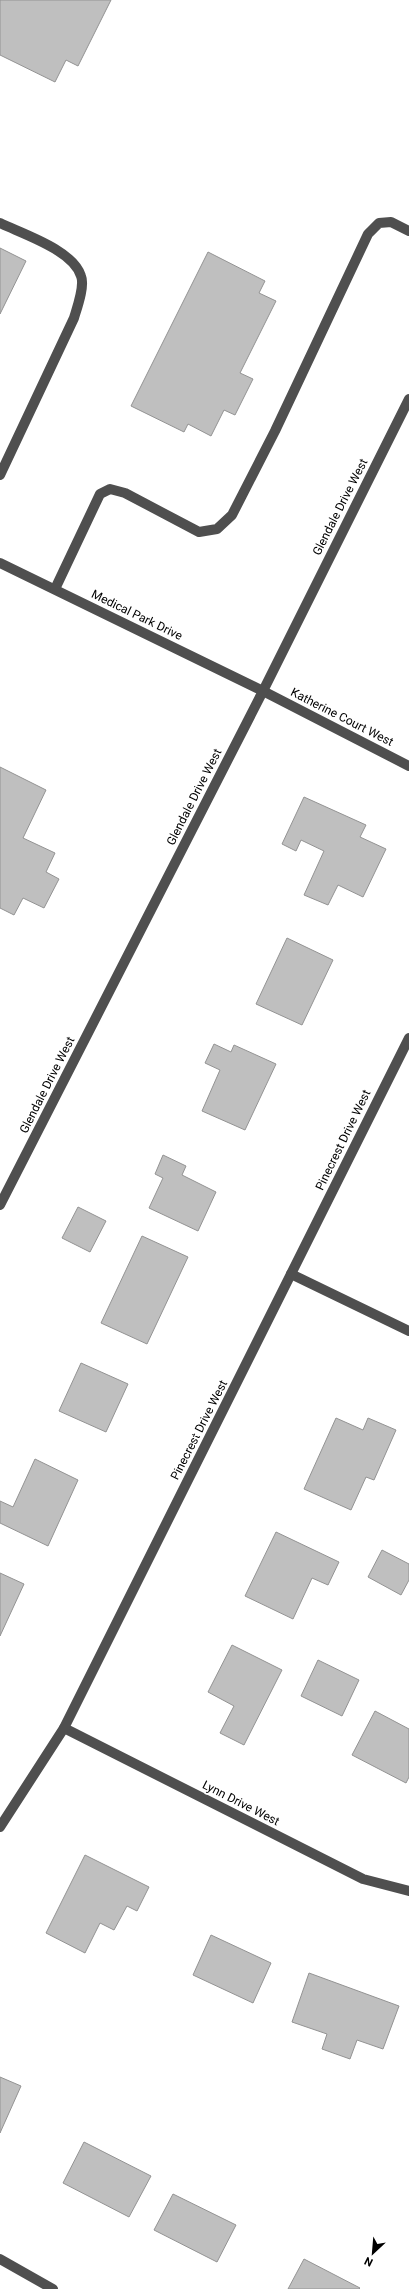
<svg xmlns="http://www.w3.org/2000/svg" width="409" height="2289" font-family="Roboto,sans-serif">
<rect width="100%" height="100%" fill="#fff"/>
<g fill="#bfbfbf" stroke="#939393">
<path d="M0 0H111L78 66 66 60 55 82 0 55Z"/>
<path d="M0 248 26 261 0 314Z"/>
<path d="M208 252 265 281 259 293 276 301 240 373 253 379 235 415 224 410 211 436 188 424 184 432 131 406Z"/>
<path d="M0 767 46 790 23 838 55 853 46 872 59 879 44 908 23 898 14 915 0 908Z"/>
<path d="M304 797 366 825 360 837 386 849 363 897 338 885 328 905 304 895 324 851 301 840 296 851 282 844Z"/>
<path d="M287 938 333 960 302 1025 256 1004Z"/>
<path d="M214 1044 231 1052 234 1045 276 1064 245 1130 202 1111 220 1070 205 1063Z"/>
<path d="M163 1155 186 1166 182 1175 216 1192 198 1231 149 1208 163 1178 155 1174Z"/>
<path d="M78 1207 106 1221 90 1252 62 1238Z"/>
<path d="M142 1236 188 1257 147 1344 101 1323Z"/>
<path d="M81 1363 128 1384 106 1432 59 1411Z"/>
<path d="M336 1418 363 1430 368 1418 396 1430 374 1480 366 1477 351 1510 304 1489Z"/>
<path d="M35 1459 78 1480 48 1546 0 1523V1501L13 1507Z"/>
<path d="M276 1532 339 1562 328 1585 312 1578 293 1619 245 1596Z"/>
<path d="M382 1550 409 1564V1580L401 1595 368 1577Z"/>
<path d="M0 1573 24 1584 0 1636Z"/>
<path d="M232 1645 282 1670 244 1745 220 1733 234 1706 208 1692Z"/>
<path d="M318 1660 359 1680 342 1716 301 1696Z"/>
<path d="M375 1711 409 1729V1777L406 1783 352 1755Z"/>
<path d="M85 1855 149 1887 137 1911 127 1906 114 1930 100 1923 85 1953 46 1933Z"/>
<path d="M211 1935 271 1963 253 2003 193 1975Z"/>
<path d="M309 1973 399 2006 383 2049 357 2040 350 2059 322 2049 327 2034 292 2022Z"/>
<path d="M0 2077 21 2086 0 2133Z"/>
<path d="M84 2142 151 2176 129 2217 63 2183Z"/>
<path d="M173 2194 236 2225 217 2262 154 2230Z"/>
<path d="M304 2259 360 2288 359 2289H288Z"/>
</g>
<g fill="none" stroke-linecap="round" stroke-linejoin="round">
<g stroke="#4f4f4f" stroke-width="10">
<path d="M0 223C23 234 73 250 81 276 85 286 77 308 74 318L0 475"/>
<path d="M0 563 263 691 409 766"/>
<path d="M55 589 100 494 110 489 125 493 199 532 217 529 232 515 275 431 368 234 379 223 391 222 409 231"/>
<path d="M0 1205 263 691 409 399"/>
<path d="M291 1274 409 1331"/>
<path d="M64 1728 363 1879 409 1891"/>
<path d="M0 1827 64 1728 409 1038"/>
<path d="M0 2259 53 2289"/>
</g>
</g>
<g text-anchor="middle" stroke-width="3.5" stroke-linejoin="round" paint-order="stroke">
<g font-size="12" fill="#000" stroke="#fff">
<text transform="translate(340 507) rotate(-63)" y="4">Glendale Drive West</text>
<text transform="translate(137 615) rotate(26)" y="4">Medical Park Drive</text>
<text transform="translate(342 717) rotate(27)" y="4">Katherine Court West</text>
<text transform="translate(194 797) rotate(-63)" y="4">Glendale Drive West</text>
<text transform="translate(47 1085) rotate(-63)" y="4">Glendale Drive West</text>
<text transform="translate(343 1140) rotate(-64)" y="4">Pinecrest Drive West</text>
<text transform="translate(199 1430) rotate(-63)" y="4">Pinecrest Drive West</text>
<text transform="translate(241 1803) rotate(27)" y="4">Lynn Drive West</text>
</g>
</g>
<g transform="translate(373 2253) rotate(206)" stroke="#ffffff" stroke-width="3" paint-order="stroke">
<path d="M0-3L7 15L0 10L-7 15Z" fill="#000000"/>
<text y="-6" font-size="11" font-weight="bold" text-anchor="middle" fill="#000000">N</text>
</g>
</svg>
